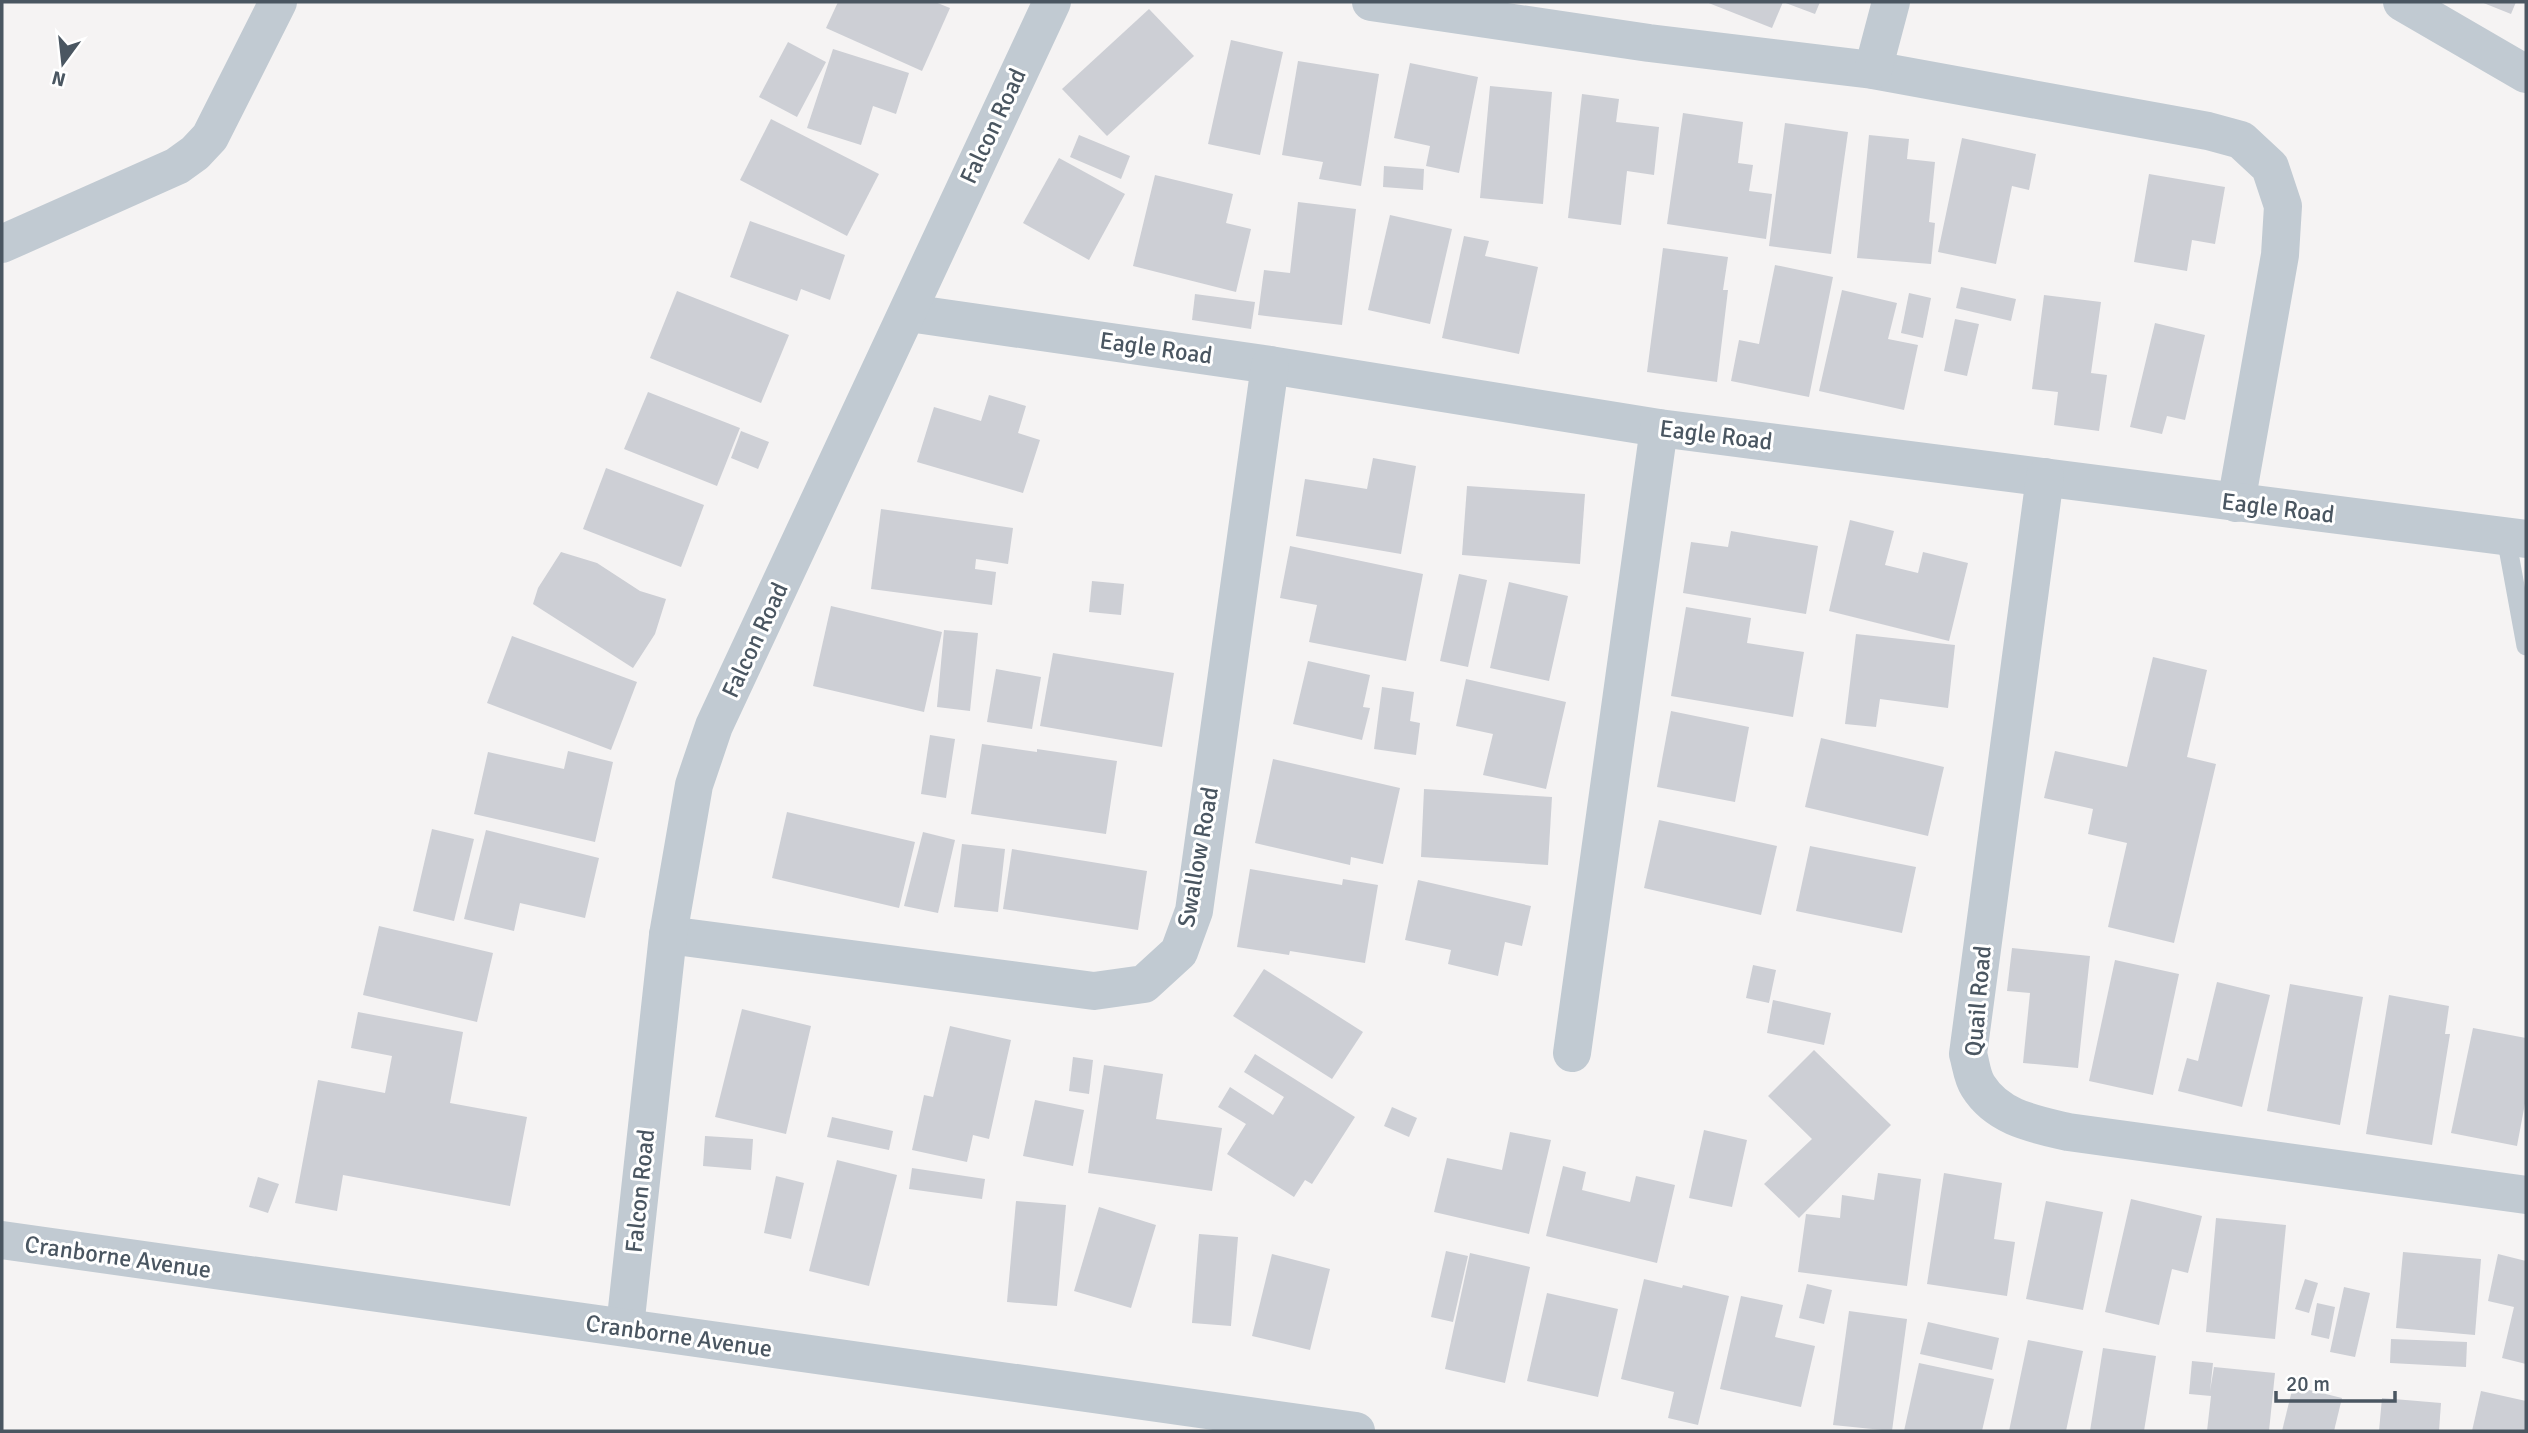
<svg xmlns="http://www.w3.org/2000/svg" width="2528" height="1433" font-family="Signika,sans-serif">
<rect width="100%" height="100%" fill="#f5f3f3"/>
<g fill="#cdcfd5">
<path d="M838 2H935L950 8 922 71 826 28Z"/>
<path d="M1706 2H1783L1772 28Z"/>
<path d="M1783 2H1820L1815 14Z"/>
<path d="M2481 2H2516L2511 14Z"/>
<path d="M1149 9 1194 56 1107 136 1062 89Z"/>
<path d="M1231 40 1283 52 1260 155 1208 144Z"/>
<path d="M788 42 826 62 797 117 759 97Z"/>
<path d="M833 49 909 73 896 114 873 106 861 145 807 128Z"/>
<path d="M1298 61 1379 74 1361 186 1319 179 1323 162 1282 155Z"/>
<path d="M1410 63 1478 77 1459 173 1426 166 1430 146 1394 138Z"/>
<path d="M1490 86 1552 92 1543 204 1480 198Z"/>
<path d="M1582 94 1619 99 1616 122 1659 127 1654 175 1627 171 1621 225 1568 218Z"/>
<path d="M1683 113 1743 122 1738 163 1753 165 1749 191 1772 194 1766 239 1667 224Z"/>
<path d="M771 119 879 174 847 236 740 180Z"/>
<path d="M1785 123 1848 132 1831 254 1769 246Z"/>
<path d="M1079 135 1130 156 1121 179 1070 157Z"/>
<path d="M1869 135 1909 139 1907 159 1935 162 1929 222 1935 223 1931 264 1857 258Z"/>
<path d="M1962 138 2036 154 2029 190 2012 186 1996 264 1938 252Z"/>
<path d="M1059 158 1125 194 1089 260 1023 223Z"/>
<path d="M1384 166 1424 169 1423 190 1383 187Z"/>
<path d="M2149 174 2225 187 2215 244 2192 240 2187 271 2134 262Z"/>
<path d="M1155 175 1233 194 1226 223 1251 229 1236 292 1133 266Z"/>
<path d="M1298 202 1356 209 1342 325 1258 315 1264 270 1290 273Z"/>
<path d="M1390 215 1452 229 1430 324 1368 310Z"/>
<path d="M750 221 845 255 830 300 801 289 797 301 730 277Z"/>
<path d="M1464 236 1489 241 1485 256 1538 267 1519 354 1442 338Z"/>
<path d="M1663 248 1728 257 1723 290H1728L1717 382 1647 372Z"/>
<path d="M1775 265 1833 277 1809 397 1731 381 1739 340 1759 344Z"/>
<path d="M1961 287 2016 299 2011 321 1956 308Z"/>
<path d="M1842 290 1897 303 1888 339 1918 345 1904 410 1819 391Z"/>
<path d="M677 291 789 335 761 403 650 358Z"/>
<path d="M1909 293 1931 298 1923 338 1901 333Z"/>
<path d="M1195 294 1255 302 1251 329 1192 320Z"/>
<path d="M2044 295 2101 302 2091 373 2107 375 2099 431 2054 425 2058 392 2032 389Z"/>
<path d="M1955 319 1979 324 1967 376 1944 371Z"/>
<path d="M2155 323 2205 335 2185 420 2167 416 2162 434 2130 427Z"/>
<path d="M648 392 740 428 717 486 624 449Z"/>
<path d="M989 395 1026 406 1018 433 1040 440 1023 493 917 462 934 407 981 421Z"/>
<path d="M741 431 769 442 758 469 731 458Z"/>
<path d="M1373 458 1416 466 1401 554 1296 536 1305 479 1367 489Z"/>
<path d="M606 468 704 505 681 567 583 529Z"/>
<path d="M1467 486 1585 494 1580 564 1462 555Z"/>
<path d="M881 509 1013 528 1008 564 976 559 975 569 996 572 992 605 871 589Z"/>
<path d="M1850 520 1894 531 1885 565 1918 573 1923 552 1968 563 1949 641 1829 611Z"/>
<path d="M1731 531 1818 546 1806 614 1683 593 1691 542 1728 547Z"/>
<path d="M1290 546 1423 574 1406 661 1309 642 1317 605 1280 598Z"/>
<path d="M561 552 597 563 640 591 666 599 655 634 633 668 533 604 538 588Z"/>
<path d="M1459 574 1487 580 1468 667 1440 661Z"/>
<path d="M1092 581 1124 584 1121 615 1089 612Z"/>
<path d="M1509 582 1568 596 1549 681 1490 668Z"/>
<path d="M831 606 942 632 924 712 813 686Z"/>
<path d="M1686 607 1751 618 1747 643 1804 652 1793 717 1671 696Z"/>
<path d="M944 630 978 633 970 711 937 707Z"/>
<path d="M1856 634 1955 645 1948 708 1880 699 1876 727 1845 724Z"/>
<path d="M512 636 637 682 611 750 487 703Z"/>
<path d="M1053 653 1174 673 1162 747 1040 726Z"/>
<path d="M2153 657 2207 670 2187 757 2216 764 2174 943 2108 927 2127 843 2088 834 2093 809 2044 798 2055 751 2127 767Z"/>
<path d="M1308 661 1370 675 1363 707 1370 708 1362 740 1293 724Z"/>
<path d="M996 669 1041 677 1032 729 987 722Z"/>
<path d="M1466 679 1566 702 1546 789 1483 775 1493 734 1456 726Z"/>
<path d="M1382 687 1414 692 1410 721 1420 723 1416 755 1374 749Z"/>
<path d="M1671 711 1749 727 1735 802 1657 787Z"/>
<path d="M930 735 955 739 946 798 921 794Z"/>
<path d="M1821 738 1944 767 1928 836 1805 807Z"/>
<path d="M982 744 1037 752V749L1117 761 1106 834 971 814Z"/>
<path d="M568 751 613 762 595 842 474 814 488 752 564 769Z"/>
<path d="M1273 759 1400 788 1383 864 1351 857 1350 865 1255 843Z"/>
<path d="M1424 789 1552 797 1548 865 1421 857Z"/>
<path d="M787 812 915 842 899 908 772 878Z"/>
<path d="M1659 820 1777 846 1761 915 1644 888Z"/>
<path d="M432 829 474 839 454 921 413 911Z"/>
<path d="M486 830 599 858 585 918 520 903 514 931 464 919Z"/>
<path d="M923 832 955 840 938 913 904 906Z"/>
<path d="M962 844 1005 849 998 912 954 907Z"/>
<path d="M1810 846 1916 867 1902 933 1796 911Z"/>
<path d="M1012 849 1147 871 1138 930 1003 909Z"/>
<path d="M1250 869 1342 885 1343 879 1378 885 1365 963 1290 951 1289 955 1237 947Z"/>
<path d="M1418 880 1531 906 1522 946 1505 942 1498 976 1448 964 1451 950 1405 940Z"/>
<path d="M379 926 493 953 477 1022 363 995Z"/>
<path d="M2012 948 2090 956 2078 1068 2023 1063 2030 993 2007 991Z"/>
<path d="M2115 960 2179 974 2153 1095 2089 1081Z"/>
<path d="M1753 965 1776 970 1769 1003 1746 998Z"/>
<path d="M1264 969 1363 1032 1332 1079 1233 1016Z"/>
<path d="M2217 982 2270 995 2242 1107 2178 1091 2187 1058 2198 1061Z"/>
<path d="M2290 984 2363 997 2340 1125 2267 1111Z"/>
<path d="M2389 995 2449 1006 2445 1034H2450L2432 1145 2366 1134Z"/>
<path d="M1773 1000 1831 1013 1824 1045 1767 1033Z"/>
<path d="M742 1009 811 1026 786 1134 715 1117Z"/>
<path d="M358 1012 463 1032 450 1103 527 1117 510 1206 343 1175 337 1211 295 1203 318 1080 385 1093 392 1056 351 1048Z"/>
<path d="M950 1026 1011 1040 989 1139 973 1135 967 1162 912 1150 924 1095 933 1097Z"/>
<path d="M2473 1028 2526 1038V1098L2517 1146 2451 1133Z"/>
<path d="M1814 1050 1891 1125 1799 1218 1764 1184 1812 1139 1768 1096Z"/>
<path d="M1255 1054 1355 1117 1312 1184 1305 1180 1294 1197 1227 1154 1246 1124 1218 1107 1230 1087 1273 1115 1284 1097 1244 1072Z"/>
<path d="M1073 1057 1093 1060 1089 1094 1069 1091Z"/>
<path d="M1104 1065 1163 1074 1156 1119 1222 1128 1212 1191 1088 1173Z"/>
<path d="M1035 1100 1084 1110 1073 1166 1023 1156Z"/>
<path d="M1392 1107 1417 1118 1409 1137 1384 1126Z"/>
<path d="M832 1117 893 1131 889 1150 827 1137Z"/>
<path d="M1704 1130 1747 1140 1732 1207 1689 1198Z"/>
<path d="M1510 1132 1551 1140 1529 1234 1434 1212 1447 1158 1502 1170Z"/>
<path d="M705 1136 753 1139 751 1170 703 1166Z"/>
<path d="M837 1160 897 1175 869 1286 809 1271Z"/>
<path d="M1563 1166 1586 1172 1582 1190 1630 1202 1636 1176 1675 1185 1657 1263 1546 1236Z"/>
<path d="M912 1168 985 1179 982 1199 909 1189Z"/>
<path d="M1878 1173 1921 1179 1907 1286 1798 1272 1806 1214 1840 1218 1842 1195 1874 1200Z"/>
<path d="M1944 1173 2002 1183 1994 1239 2015 1242 2007 1296 1927 1284Z"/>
<path d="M776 1176 804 1183 791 1239 764 1233Z"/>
<path d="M258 1177 279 1184 268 1213 249 1207Z"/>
<path d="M2131 1199 2202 1216 2188 1273 2172 1269 2159 1325 2105 1312Z"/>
<path d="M1016 1201 1066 1205 1057 1306 1007 1302Z"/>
<path d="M2046 1201 2103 1212 2083 1310 2026 1299Z"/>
<path d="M1099 1207 1156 1225 1131 1308 1074 1291Z"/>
<path d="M2216 1218 2286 1225 2275 1339 2206 1332Z"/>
<path d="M1199 1234 1238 1237 1231 1326 1192 1323Z"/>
<path d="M1446 1251 1468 1256 1453 1322 1431 1317Z"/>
<path d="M2403 1252 2481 1259 2475 1335 2396 1328Z"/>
<path d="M1470 1253 1530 1267 1505 1383 1445 1369Z"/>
<path d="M1272 1254 1330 1269 1310 1350 1252 1336Z"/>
<path d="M2498 1254 2526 1261V1364L2502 1358 2514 1307 2488 1301Z"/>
<path d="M1644 1279 1682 1288 1683 1285 1729 1296 1698 1425 1668 1418 1674 1392 1621 1379Z"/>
<path d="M2305 1279 2318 1283 2309 1313 2295 1309Z"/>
<path d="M1807 1284 1832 1290 1824 1324 1799 1318Z"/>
<path d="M2344 1287 2370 1293 2355 1357 2330 1352Z"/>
<path d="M1547 1293 1618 1309 1598 1397 1527 1381Z"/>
<path d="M1741 1296 1783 1305 1775 1337 1815 1346 1801 1407 1720 1389Z"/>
<path d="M2317 1303 2335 1307 2329 1339 2311 1335Z"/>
<path d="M1849 1311 1907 1319 1892 1431 1833 1425Z"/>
<path d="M1928 1322 1999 1338 1992 1370 1920 1354Z"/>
<path d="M2391 1339 2467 1342 2466 1367 2390 1363Z"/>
<path d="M2028 1340 2083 1351 2066 1431H2009Z"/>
<path d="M2103 1348 2156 1356 2144 1431H2090Z"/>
<path d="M2192 1361 2213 1363 2210 1391 2214 1367 2275 1373 2269 1431H2207L2211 1396 2189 1394Z"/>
<path d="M1919 1363 1994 1379 1982 1431H1904Z"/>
<path d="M2293 1386 2342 1398 2334 1431H2282Z"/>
<path d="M2481 1391 2526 1401V1431H2472Z"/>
<path d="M2382 1398 2441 1403 2439 1431H2379Z"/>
</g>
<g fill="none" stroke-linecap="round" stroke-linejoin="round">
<path stroke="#c1cad2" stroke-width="19" d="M2506 537 2526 646"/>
<g stroke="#c1cad2" stroke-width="38">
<path d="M1371 2 1649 43 1873 70 2208 131 2241 140 2270 167 2283 206 2280 255 2236 503"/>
<path d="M2402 2 2526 74"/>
<path d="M1873 70 1891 2"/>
<path d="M2 244 177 166 195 153 210 137 278 2"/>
<path d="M909 313 1270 365 1659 428 2526 539"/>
<path d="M2045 477 1968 1054C1971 1064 1972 1077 1978 1086 1998 1118 2034 1124 2068 1132L2526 1195"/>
<path d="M668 935 1094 991 1144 984 1179 952 1194 911 1270 365"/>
<path d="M1572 1053 1659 428"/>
<path d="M625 1327 668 935 694 785 714 726 1052 2"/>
</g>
<path stroke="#c1cad2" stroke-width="38" d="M2 1240 1356 1431"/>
</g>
<g text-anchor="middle" stroke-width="6" stroke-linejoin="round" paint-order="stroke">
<g font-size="24" fill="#4a5661" stroke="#fff">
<text transform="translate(993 126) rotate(-65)" y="8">Falcon Road</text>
<text transform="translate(1156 348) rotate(8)" y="8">Eagle Road</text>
<text transform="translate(1716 435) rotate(7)" y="8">Eagle Road</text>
<text transform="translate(2278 508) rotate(7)" y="8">Eagle Road</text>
<text transform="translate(755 640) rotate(-65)" y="8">Falcon Road</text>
<text transform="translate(1198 857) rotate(-80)" y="8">Swallow Road</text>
<text transform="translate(1978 1001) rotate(-85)" y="8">Quail Road</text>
<text transform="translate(640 1191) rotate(-84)" y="8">Falcon Road</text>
<text transform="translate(118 1257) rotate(8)" y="8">Cranborne Avenue</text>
<text transform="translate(679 1336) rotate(8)" y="8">Cranborne Avenue</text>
</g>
</g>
<rect width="2528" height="1433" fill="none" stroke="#4a5661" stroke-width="7"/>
<g transform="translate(63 63) rotate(195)" stroke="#ffffff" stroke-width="5" paint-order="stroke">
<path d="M0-5L12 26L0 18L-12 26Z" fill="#4a5661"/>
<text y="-10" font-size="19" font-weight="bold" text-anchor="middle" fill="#4a5661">N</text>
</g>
<path d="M2276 1391v10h119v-10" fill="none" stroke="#4a5661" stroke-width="3.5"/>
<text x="2286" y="1391" font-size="21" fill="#4a5661" stroke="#ffffff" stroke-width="5" paint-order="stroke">20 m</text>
</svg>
